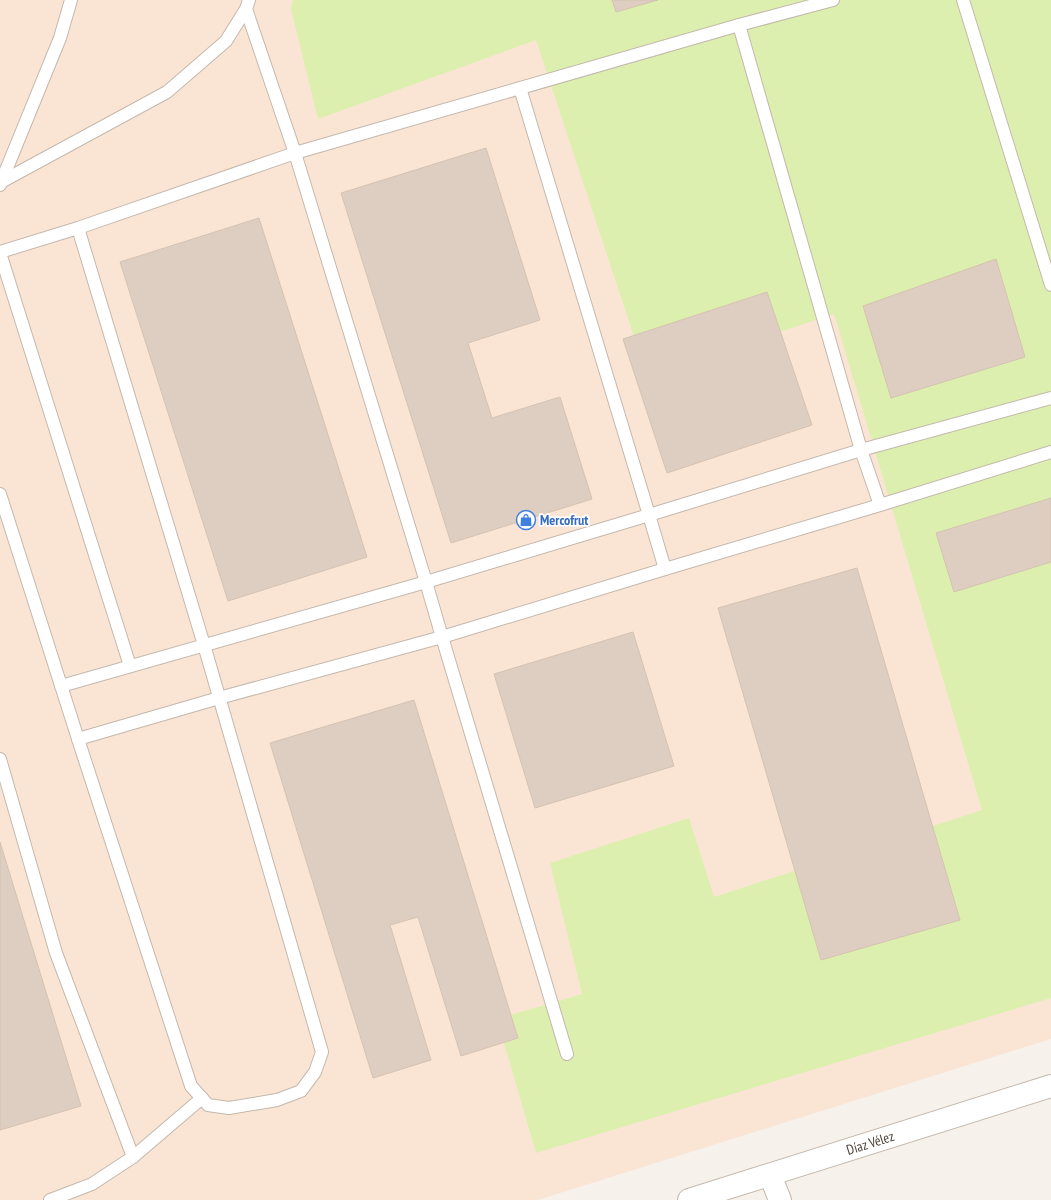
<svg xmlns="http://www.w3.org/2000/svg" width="1051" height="1200" font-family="'PT Sans Narrow',sans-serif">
<rect width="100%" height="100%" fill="#f7f1eb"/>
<path fill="#fae5d5" d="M0 0H1051V1039L538 1200H0Z"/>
<path fill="#dcefaf" d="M293 0H1051V998L536 1153 497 1019 582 994 550 863 689 818 714 897 982 810 834 314 647 376 536 40 318 119 291 9Z"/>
<g fill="#ddcec1" stroke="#d6c2b1">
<path d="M612 0H658L616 12Z"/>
<path d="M486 148 540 320 468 343 492 418 560 397 592 499 451 543 341 193Z"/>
<path d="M259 218 367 557 228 601 120 262Z"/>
<path d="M996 259 1025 357 891 398 863 306Z"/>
<path d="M767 292 812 425 667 473 623 339Z"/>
<path d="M1051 498V562L954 592 936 533Z"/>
<path d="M857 568 960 920 821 960 718 608Z"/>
<path d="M633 632 674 766 535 808 494 674Z"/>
<path d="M414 700 518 1038 461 1056 418 917 390 925 431 1060 373 1078 270 743Z"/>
<path d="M0 842 81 1106 0 1130Z"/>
</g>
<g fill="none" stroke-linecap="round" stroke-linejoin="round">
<g stroke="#c4b8ac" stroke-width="14">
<g id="service">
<path d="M963 0 1051 285"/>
<path d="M246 9 295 153 739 25 833 0"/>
<path d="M739 25 861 450 880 505"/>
<path d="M1 182 167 92 226 41 246 9 249 0"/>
<path d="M0 185 60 38 71 0"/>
<path d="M0 252 78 228 295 153 426 582 442 637 567 1054"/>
<path d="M0 253 130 666"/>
<path d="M0 494 78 739 191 1086 208 1105 229 1108 277 1100 301 1091 315 1072 322 1052 204 645 78 228"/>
<path d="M665 569 649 515 861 450 1051 398"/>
<path d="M61 686 426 582 649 515 520 88"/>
<path d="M78 739 219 698 442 637 665 569 880 505 1051 452"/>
<path d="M0 759 56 953 133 1157"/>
<path d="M50 1200 92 1184 133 1157 202 1098"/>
</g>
</g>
<g stroke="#c4b8ac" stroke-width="24">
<g id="minor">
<path d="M770 1175 780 1200"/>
<path id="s1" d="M689 1200 1051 1086"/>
</g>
</g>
<use href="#service" stroke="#fff" stroke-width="12"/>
<use href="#minor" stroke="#fff" stroke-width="22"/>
</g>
<defs>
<g id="shop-ring" transform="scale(1)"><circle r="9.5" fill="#fff" stroke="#3f7fe0" stroke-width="1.5"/><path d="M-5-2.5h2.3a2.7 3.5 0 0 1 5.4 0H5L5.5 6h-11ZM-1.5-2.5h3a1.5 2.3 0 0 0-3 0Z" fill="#3f7fe0"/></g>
</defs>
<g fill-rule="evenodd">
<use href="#shop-ring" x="526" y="520"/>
</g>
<g text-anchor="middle" stroke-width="3.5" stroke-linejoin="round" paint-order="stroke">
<g font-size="14" font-weight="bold" fill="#366cbe" stroke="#fff" text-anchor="start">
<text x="540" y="525">Mercofrut</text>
</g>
<g font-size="14" fill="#4d4137" stroke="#fff">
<text dy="5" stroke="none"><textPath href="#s1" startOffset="190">Díaz Vélez</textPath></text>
</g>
</g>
</svg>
